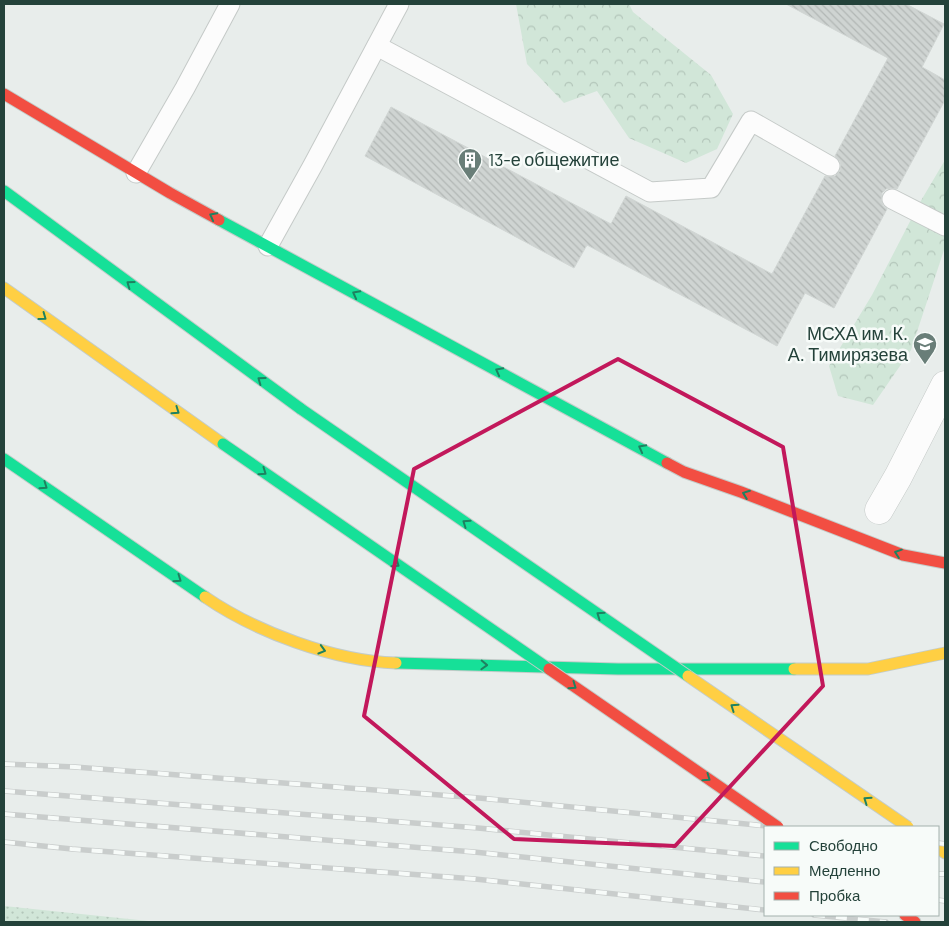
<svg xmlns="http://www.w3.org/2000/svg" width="949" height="926" font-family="Barlow,sans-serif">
<defs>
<pattern id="grass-dots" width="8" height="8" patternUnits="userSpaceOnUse" patternTransform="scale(1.25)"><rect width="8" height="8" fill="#d1e6d8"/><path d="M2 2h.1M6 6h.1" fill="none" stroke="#b3c6ba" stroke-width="1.8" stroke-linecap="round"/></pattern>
<pattern id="forest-crowns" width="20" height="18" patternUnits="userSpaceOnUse" patternTransform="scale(1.25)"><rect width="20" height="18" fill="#d1e6d8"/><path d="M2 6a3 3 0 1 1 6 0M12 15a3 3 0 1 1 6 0" fill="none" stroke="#b3c6ba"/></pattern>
<pattern id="building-back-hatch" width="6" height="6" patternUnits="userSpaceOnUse" patternTransform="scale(1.25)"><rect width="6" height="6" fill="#cfd4d2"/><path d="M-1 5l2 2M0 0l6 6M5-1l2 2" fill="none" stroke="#b2b7b5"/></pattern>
</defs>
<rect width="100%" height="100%" fill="#e8edeb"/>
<path fill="url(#grass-dots)" d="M4 906 158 922H4Z"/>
<g fill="url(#forest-crowns)">
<path d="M516 4H629L633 12 711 75 733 114 717 149 686 163 629 138 597 91 564 103 527 64Z"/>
<path d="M945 160V247L911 350 873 405 838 396 829 366 872 295 919 204Z"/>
</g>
<path fill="url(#building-back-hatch)" stroke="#d1d6d4" d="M786 4H906L944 24 922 67 945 80V100L897 189 891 188 886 189 882 193 881 200 883 206 887 209 834 308 805 293 777 346 587 245 574 268 365 156 391 107 611 224 626 196 772 274 825 176 831 177 835 176 840 171 841 165 840 161 835 156 888 58Z"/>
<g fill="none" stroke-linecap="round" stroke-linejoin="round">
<g stroke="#c5cac8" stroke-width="21">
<g id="lane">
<path d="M377 46 650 192 711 188 751 121 830 166"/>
<path d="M136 173 185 88 230 4"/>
<path d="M892 199 945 226"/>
<path d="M268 246 313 165 399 4"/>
</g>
</g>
<g stroke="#c5cac8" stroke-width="29">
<path id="street" d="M879 510 898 477 945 385"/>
</g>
<g stroke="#c3ccc9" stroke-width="13">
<g id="fast">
<path d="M4 191 301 409"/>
<path d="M219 220 667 463"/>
<path d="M4 459 205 597"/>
<path d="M396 663 618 669H794"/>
</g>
</g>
<g stroke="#c3ccc9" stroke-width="13">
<g id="slow">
<path d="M4 288 223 444"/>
<path d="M205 597C256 632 334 661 396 663"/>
<path d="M794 669H868L945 653"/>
<path d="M938 848 945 853"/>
</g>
</g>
<g stroke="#c3ccc9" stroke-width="13">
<g id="jam">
<path d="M4 94 170 193 219 220"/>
<path d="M667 463 684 472 741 492 903 555 945 563"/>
<path d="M905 915 915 922"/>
</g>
</g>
<use href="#lane" stroke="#fcfcfc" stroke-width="19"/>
<use href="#street" stroke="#fcfcfc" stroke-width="28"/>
<use href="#fast" stroke="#16e098" stroke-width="11"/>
<use href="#slow" stroke="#ffcf43" stroke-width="11"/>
<use href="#jam" stroke="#f24e42" stroke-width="11"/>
<g stroke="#c9cdcc" stroke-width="5.5">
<g id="rail">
<path d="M4 764 75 767 479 798 777 827"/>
<path d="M4 791 478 828 765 856"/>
<path d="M4 814 474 852 765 882"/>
<path d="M4 842 72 849 475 879 765 910"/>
<path d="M938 843 945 844"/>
<path d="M938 874H945"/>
<path d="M938 900 945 901"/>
<path d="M814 915 886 922"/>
</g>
</g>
<use href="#rail" stroke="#f7fbf9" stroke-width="4" stroke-dasharray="11" stroke-linecap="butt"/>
<g stroke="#c3ccc9" stroke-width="13" stroke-linecap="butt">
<g id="fast-bridge">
<path d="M301 409 688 676"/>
<path d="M223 444 549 669"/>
</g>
</g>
<g stroke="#c3ccc9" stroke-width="13" stroke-linecap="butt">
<path id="slow-bridge" d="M688 676 908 827"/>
</g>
<g stroke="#c3ccc9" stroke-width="13" stroke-linecap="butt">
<path id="jam-bridge" d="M549 669 778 827"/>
</g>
<use href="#fast-bridge" stroke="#16e098" stroke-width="11"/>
<use href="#slow-bridge" stroke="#ffcf43" stroke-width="11"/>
<use href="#jam-bridge" stroke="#f24e42" stroke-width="11"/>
</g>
<defs><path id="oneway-chevron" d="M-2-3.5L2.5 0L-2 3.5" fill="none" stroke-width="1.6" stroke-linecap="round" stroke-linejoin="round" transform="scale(1.25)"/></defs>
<g stroke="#1e8160">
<use href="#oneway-chevron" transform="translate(213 216) rotate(-152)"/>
<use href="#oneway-chevron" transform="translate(130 284) rotate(-144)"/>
<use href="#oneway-chevron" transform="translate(356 294) rotate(-152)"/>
<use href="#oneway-chevron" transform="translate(43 317) rotate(36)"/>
<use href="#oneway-chevron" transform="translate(499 371) rotate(-152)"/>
<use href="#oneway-chevron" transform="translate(261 380) rotate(-144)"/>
<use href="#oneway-chevron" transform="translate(176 411) rotate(35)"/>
<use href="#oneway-chevron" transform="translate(642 448) rotate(-152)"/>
<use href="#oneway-chevron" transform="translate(263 472) rotate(35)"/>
<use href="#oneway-chevron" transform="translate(44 486) rotate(35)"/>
<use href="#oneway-chevron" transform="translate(746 494) rotate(-159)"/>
<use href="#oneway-chevron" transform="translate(466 523) rotate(-145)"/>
<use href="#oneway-chevron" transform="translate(898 553) rotate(-161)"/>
<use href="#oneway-chevron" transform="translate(396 564) rotate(35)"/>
<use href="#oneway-chevron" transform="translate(178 579) rotate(35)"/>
<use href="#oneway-chevron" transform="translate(600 615) rotate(-145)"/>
<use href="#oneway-chevron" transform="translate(322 650) rotate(16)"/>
<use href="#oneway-chevron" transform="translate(484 665) rotate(2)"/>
<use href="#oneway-chevron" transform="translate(573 686) rotate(35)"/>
<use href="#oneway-chevron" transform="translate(734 707) rotate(-145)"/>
<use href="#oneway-chevron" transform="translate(707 778) rotate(35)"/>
<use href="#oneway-chevron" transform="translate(867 800) rotate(-145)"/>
</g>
<path fill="none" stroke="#c2185b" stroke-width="4" stroke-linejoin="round" d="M618 359 783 447 823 686 675 846 514 839 364 716 414 469Z"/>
<defs>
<g id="building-pin" transform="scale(1.25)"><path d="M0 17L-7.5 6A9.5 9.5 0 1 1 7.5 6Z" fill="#697e78" stroke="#f7fbf9"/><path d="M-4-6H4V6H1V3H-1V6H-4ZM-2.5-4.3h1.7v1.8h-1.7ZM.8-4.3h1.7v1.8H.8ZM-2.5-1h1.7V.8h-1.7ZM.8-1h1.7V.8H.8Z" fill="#fff"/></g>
<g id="university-pin" transform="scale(1.25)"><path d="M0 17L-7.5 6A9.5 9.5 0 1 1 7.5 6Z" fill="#697e78" stroke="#f7fbf9"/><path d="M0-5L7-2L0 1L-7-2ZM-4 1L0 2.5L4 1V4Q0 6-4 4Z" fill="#fff"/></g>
</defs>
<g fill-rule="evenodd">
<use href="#building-pin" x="470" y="160"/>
<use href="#university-pin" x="925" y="344"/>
</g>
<g text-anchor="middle" stroke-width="5" stroke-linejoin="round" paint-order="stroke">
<g font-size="18" fill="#24423a" stroke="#f7fbf9" text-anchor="start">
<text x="488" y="166">13-е общежитие</text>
<text x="908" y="340" text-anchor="end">МСХА им. К.<tspan x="908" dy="21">А. Тимирязева</tspan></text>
</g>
</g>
<rect width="949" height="926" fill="none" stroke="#24423a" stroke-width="10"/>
<rect x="764" y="826" width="175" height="90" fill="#f7fbf9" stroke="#a3b1ad"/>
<rect x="774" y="842" width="25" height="8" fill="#16e098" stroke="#a3b1ad"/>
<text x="809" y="851" font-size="15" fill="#24423a">Свободно</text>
<rect x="774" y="867" width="25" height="8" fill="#ffcf43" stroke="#a3b1ad"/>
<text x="809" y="876" font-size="15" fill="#24423a">Медленно</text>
<rect x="774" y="892" width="25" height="8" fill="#f24e42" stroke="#a3b1ad"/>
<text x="809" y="901" font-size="15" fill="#24423a">Пробка</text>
</svg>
